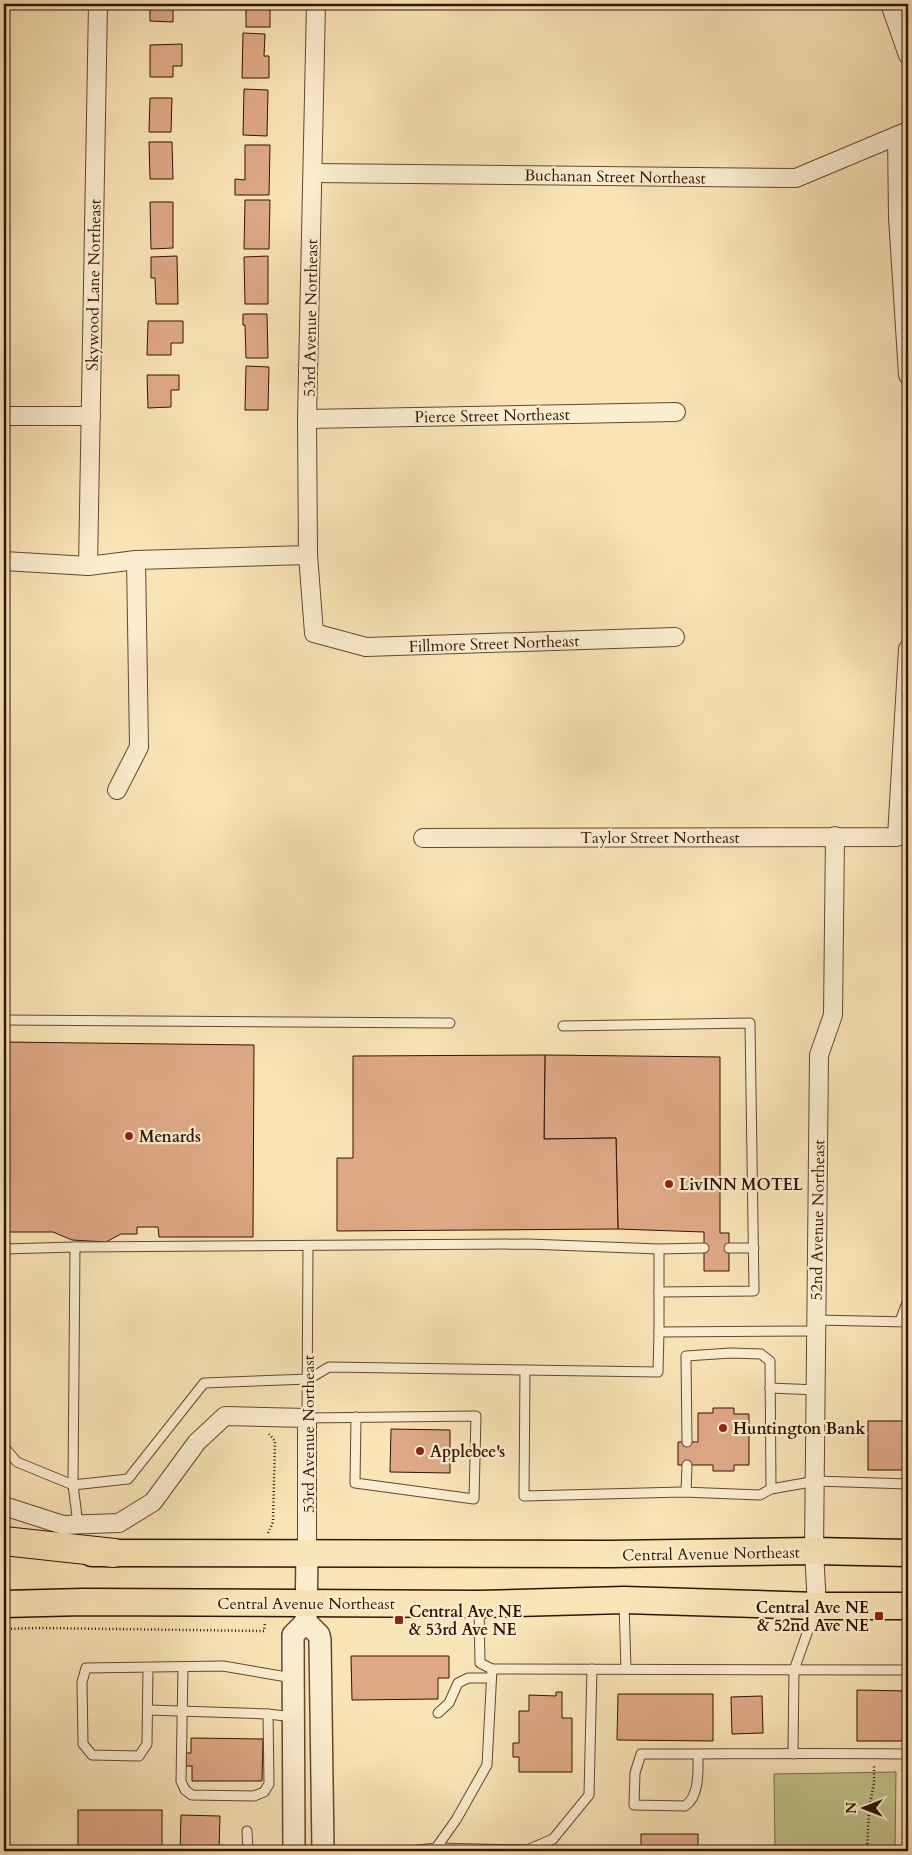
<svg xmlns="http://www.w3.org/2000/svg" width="912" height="1855" font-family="Cardo,serif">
<rect width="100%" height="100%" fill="#f9e4b5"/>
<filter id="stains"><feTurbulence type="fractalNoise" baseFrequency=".004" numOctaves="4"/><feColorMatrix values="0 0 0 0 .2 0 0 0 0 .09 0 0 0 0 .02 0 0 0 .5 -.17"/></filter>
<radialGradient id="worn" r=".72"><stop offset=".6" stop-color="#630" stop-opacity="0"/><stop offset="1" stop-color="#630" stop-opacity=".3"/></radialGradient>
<path fill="#c1c38b" stroke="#7a6b47" d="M896 1772 895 1851H775L774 1774Z"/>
<g fill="#dfa885" stroke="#321303">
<path d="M150 4H173V22L150 21Z"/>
<rect x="246" y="4" width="24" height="23"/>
<path d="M243 33 265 34 264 56H269V78H242Z"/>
<path d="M182 44V66H173V77H150V45Z"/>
<path d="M244 89 268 90 267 136 243 135Z"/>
<path d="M150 98H172L171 132H149Z"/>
<path d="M149 142H172L173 179H150Z"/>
<path d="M245 145H270L269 195H235V179L245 180Z"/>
<path d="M245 200H270L269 249H244Z"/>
<path d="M150 202H173V248L151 249Z"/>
<path d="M177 256 178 304H156L155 278H151V257Z"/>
<path d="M268 256V304H245L244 257Z"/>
<path d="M243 314H267L268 358H246L245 325H243Z"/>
<path d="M148 321H183V343H171V355H147Z"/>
<path d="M246 366 269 367 268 410H245Z"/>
<path d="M147 375H179V390H171V407L148 408Z"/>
<path d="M4 1042 254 1045 253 1237H159L158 1227H137V1234H121L106 1242 72 1240 53 1232H4Z"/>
<path d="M545 1055 720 1057V1233H729V1271H704V1232L618 1229 616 1138 544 1139Z"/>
<path d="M545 1055 544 1139 616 1138 618 1229 337 1231V1158H353V1056Z"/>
<path d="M713 1408H734V1414H749V1465H734V1471H713V1465H678V1442H698V1413H713Z"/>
<rect x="868" y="1421" width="40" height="49"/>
<path d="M391 1429 450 1430V1473L390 1472Z"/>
<path d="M351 1656H449V1678H438V1699L352 1700Z"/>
<path d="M857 1690 908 1691V1741H857Z"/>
<path d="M556 1692H562V1718H572V1772H519V1757H513V1743H519V1711H529V1695L556 1696Z"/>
<path d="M618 1694H713V1741L617 1740Z"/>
<path d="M762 1696 763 1733 732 1734 731 1697Z"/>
<path d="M191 1738 263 1739 262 1781H192V1766H186V1753H191Z"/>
<rect x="78" y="1810" width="84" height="41"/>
<path d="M181 1815 220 1816 219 1851H180Z"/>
<rect x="641" y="1834" width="57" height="17"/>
</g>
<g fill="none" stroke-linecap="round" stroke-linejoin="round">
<g stroke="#644730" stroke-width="11">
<g id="service">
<path d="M4 1020 450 1023"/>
<path d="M563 1026 750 1023 754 1291 659 1292"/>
<path d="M308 1246 307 1418 476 1416 474 1499 355 1483 356 1417"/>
<path d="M75 1247 528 1244 659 1249 704 1248"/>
<path d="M729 1248H754"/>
<path d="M4 1249 75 1247 73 1485 78 1524"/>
<path d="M659 1249V1332L816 1331"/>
<path d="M816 1320 908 1322"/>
<path d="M900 1321 908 1300"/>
<path d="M525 1370 524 1496 683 1492 760 1495 771 1489 816 1481 908 1484"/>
<path d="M770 1388 817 1390"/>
<path d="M687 1442 686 1356 731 1353 761 1354 770 1361 771 1489"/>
<path d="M4 1447 17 1462 73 1485 128 1479 204 1383 309 1379 329 1367 658 1372 659 1332"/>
<path d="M686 1492 687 1465"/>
<path d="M624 1603 626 1669"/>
<path d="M479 1606 480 1663 492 1669"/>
<path d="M148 1667 147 1744 139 1756 92 1755 83 1744 82 1682 86 1668 223 1666 293 1678"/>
<path d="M183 1667 181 1781 185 1790 192 1795 254 1796 264 1792 269 1784 268 1714"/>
<path d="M148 1710 268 1714 294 1717"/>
<path d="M438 1713 449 1703 458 1683 468 1678H491"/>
<path d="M698 1754C698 1770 700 1796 685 1806L634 1805 635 1773 641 1754C730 1754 819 1753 908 1754"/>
<path d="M793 1754 794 1670 816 1608"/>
<path d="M247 1831 248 1851"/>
<path d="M436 1848 527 1850 553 1839 589 1795 592 1669"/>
<path d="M409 1851 436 1848 456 1820 487 1765 492 1669 908 1670"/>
</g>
</g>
<g stroke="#644730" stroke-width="20">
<g id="minor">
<path d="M316 4 307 419 308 555 314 633 366 647 675 637"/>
<path d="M890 4 908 55"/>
<path d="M897 136 898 217 908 375"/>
<path d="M313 173 796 178 908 131"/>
<path d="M4 416H91"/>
<path d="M307 419 676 412"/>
<path d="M4 561 88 566 136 560 308 555"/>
<path d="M88 566 98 4"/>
<path d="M117 790 139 747 136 560"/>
<path d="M423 838 897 837 908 649"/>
<path d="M4 1506 63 1525 119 1523 153 1502 197 1442 225 1416 307 1418V1554"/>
<path d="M817 1606 814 1551 819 1055 833 1015 835 836"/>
</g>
</g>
<g stroke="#644730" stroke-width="24">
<g id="tertiary">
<path d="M307 1554 306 1622 319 1635 320 1640 323 1851"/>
<path d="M294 1851 293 1635 306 1622"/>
</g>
</g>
<g stroke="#321303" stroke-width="29">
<g id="primary">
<path d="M92 1553 611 1554 814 1551 908 1553"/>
<path d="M4 1604 83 1602 479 1604 624 1600 817 1606H908"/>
</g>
</g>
<g stroke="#321303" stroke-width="30">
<path id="motorway" d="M4 1541 114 1553"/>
</g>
<g stroke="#321303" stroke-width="2.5" stroke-dasharray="1 2.5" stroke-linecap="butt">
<path d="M268 1533 273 1522 275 1441 269 1434"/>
<path d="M4 1629 39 1628 264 1631 265 1623"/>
<path d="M867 1851 869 1809 874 1783V1766"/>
</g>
<use href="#service" stroke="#fbedcf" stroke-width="9"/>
<use href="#minor" stroke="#fbedcf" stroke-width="18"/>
<use href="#tertiary" stroke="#fbedcf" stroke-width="21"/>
<use href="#primary" stroke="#f9e4b5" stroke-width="26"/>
<use href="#motorway" stroke="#f9e4b5" stroke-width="28"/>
</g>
<g fill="#8f2418" stroke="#fbedcf" stroke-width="2">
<circle cx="129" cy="1136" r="5"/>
<circle cx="669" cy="1184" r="5"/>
<circle cx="723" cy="1428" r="5"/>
<circle cx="420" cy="1451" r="5"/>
<rect x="874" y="1611" width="10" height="10" rx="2.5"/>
<rect x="394" y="1615" width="10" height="10" rx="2.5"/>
</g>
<g text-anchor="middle" stroke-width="4.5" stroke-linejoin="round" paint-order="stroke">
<g font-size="16" fill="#321303" stroke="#fbedcf">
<text transform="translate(615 176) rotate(1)" y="6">Buchanan Street Northeast</text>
<text transform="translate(93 285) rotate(-89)" y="6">Skywood Lane Northeast</text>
<text transform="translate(310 318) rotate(-89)" y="6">53rd Avenue Northeast</text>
<text transform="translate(492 415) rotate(-1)" y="6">Pierce Street Northeast</text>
<text transform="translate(494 643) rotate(-2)" y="6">Fillmore Street Northeast</text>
<text x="660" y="843">Taylor Street Northeast</text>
<text transform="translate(817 1220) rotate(-89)" y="6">52nd Avenue Northeast</text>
<text transform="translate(308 1434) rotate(-90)" y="6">53rd Avenue Northeast</text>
<text transform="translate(711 1553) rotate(-1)" y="6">Central Avenue Northeast</text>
<text x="306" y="1609">Central Avenue Northeast</text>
</g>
<g font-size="16" font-weight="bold" fill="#321303" stroke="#fbedcf" text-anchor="start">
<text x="139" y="1142">Menards</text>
<text x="679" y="1190">LivINN MOTEL</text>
<text x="733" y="1434">Huntington Bank</text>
<text x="430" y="1457">Applebee's</text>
<text x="869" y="1613" text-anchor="end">Central Ave NE<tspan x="869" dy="18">&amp; 52nd Ave NE</tspan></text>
<text x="409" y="1617">Central Ave NE<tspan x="409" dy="18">&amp; 53rd Ave NE</tspan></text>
</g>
</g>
<rect width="912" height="1855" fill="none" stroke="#f9e4b5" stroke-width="20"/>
<rect x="5" y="5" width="902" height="1845" fill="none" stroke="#321303" stroke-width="2.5"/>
<rect x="10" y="10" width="892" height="1835" fill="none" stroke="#321303"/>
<g transform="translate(864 1808) rotate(270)" stroke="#fbedcf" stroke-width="4" paint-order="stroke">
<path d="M0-4L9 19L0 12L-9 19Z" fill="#321303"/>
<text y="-8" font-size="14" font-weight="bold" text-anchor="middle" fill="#321303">N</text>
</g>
<rect width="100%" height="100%" filter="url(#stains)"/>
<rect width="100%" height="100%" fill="url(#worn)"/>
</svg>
